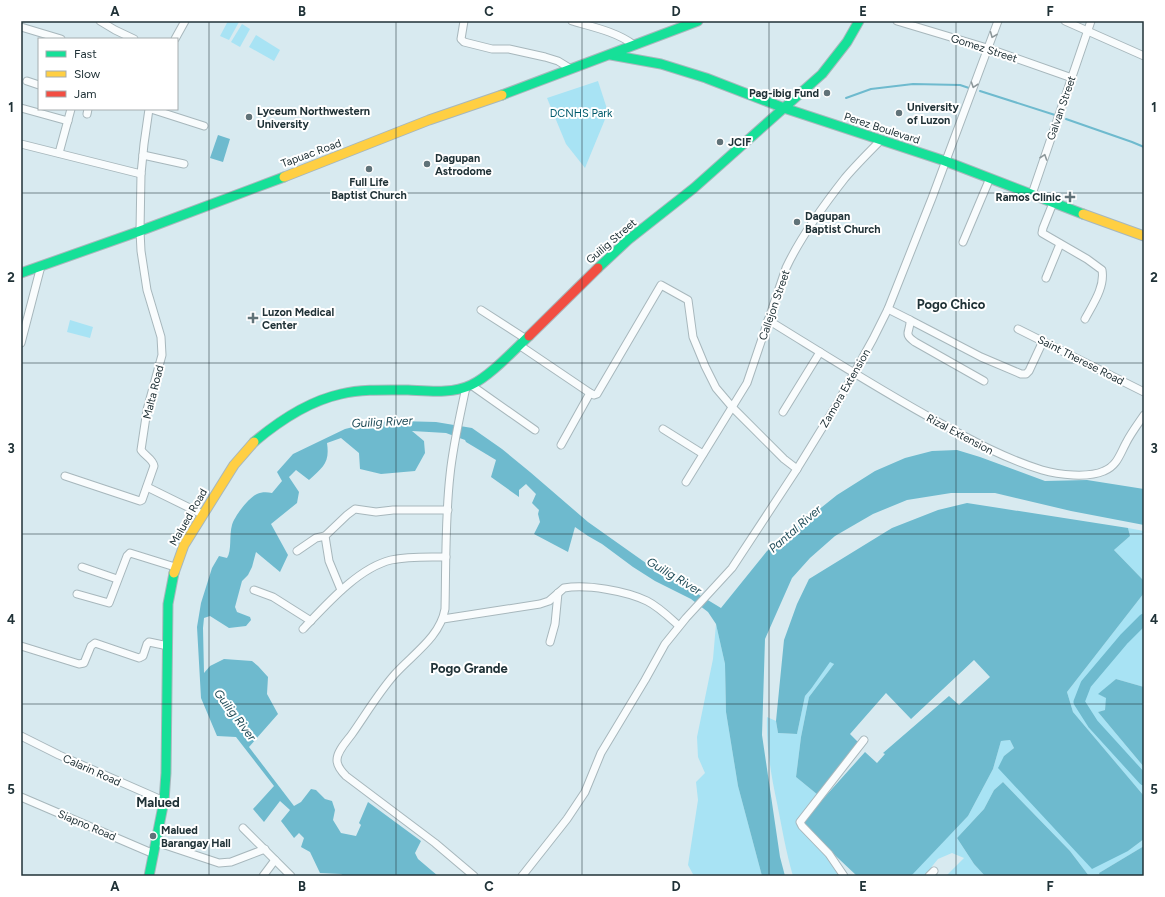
<svg xmlns="http://www.w3.org/2000/svg" width="1165" height="897" font-family="Figtree,sans-serif">
<rect width="100%" height="100%" fill="#d8eaf0"/>
<g fill="#a8e3f4">
<path d="M228 21 239 22 229 40 220 36Z"/>
<path d="M242 24 250 29 240 47 231 42Z"/>
<path d="M256 35 280 50 274 61 249 47Z"/>
<path d="M598 81 608 112 585 168 566 144 547 98Z"/>
<path d="M70 320 93 327 90 338 67 332Z"/>
<path d="M1128 528 1144 531V581L1114 550 1130 536Z"/>
<path d="M1144 593V687L1116 679 1099 694 1107 698 1105 710 1098 712 1144 767V796L1073 712 1067 692Z"/>
<path d="M716 624 725 664 726 712 738 786 762 876H694L688 865 698 800 696 782 705 773 698 757 697 737 713 659Z"/>
<path d="M830 661 834 664 809 697 801 737 796 777 818 795 798 820 797 825 826 855 840 876H793C786 852 782 828 777 803 771 775 766 746 767 717L776 721 778 733 797 734 805 696 811 689Z"/>
<path d="M1010 740 1014 748 1004 756 1128 851 1144 839V846L1099 873 1100 876H1089L1070 851 1003 782 994 790 984 809 957 838 974 864 985 876H946L964 858 952 853 938 859 924 876H914L912 874 968 816 993 769 1001 741Z"/>
</g>
<g fill="#6ebace">
<path d="M218 135 230 139 223 162 210 158Z"/>
<path d="M399 421 436 422 472 428 502 449 530 472 588 522 660 573 673 579 721 608 767 551 837 495 875 471 905 458 932 451 957 450 980 457 1045 481 1087 480 1144 489V525L1071 511 995 493H951L907 500 873 514 835 536 810 558 792 578 765 639 762 735 780 857 785 876H762L738 786 726 712 725 664 716 624 708 612 691 599 655 581 633 567 602 544 588 536 575 527 568 552 534 534 540 522 538 514 539 510 532 503 536 494 526 484 519 490V497L491 477 496 460 466 442 465 440 446 433 412 431 424 441 425 453 415 471 381 474 360 469 359 453 341 438 327 443C330 463 323 467 309 480L296 470 289 477 299 492 297 503 271 524 288 555 280 572 256 552 252 567 248 575 242 581 235 607 237 612 250 617 251 620 246 626 229 628 210 616 204 618 203 628 204 673 210 666 224 659 252 661 258 666 268 677 267 694 278 714 249 747 294 806 301 802 311 789 316 790 325 799 332 801 335 810 333 820 341 833 356 836 361 825 359 823 368 802 421 841 415 853 418 859 438 876H344L341 874 320 873 310 852 301 847 304 838 299 833 294 838 281 821 290 810 280 801 264 822 253 809 274 786 236 737 217 736 201 698 197 627 201 603 212 568 219 556 227 558C232 551 229 535 232 525 234 517 249 497 257 494 261 492 267 492 272 493L282 481 277 472 293 454 345 429 374 422Z"/>
<path d="M967 503 1128 528 1130 536 1114 550 1144 581V593L1067 692 1073 712 1144 796V839L1128 851 1092 869 998 768 1004 756 1014 748 1010 740 1001 741 993 769 968 816 911 876H857L804 826 806 818 865 752 877 763 885 754 883 753 949 696 959 705 990 677 974 660 911 719 886 693 850 734 860 744 818 795 796 777 801 737 809 697 834 664 830 662 811 689 805 696 797 734 778 733 776 721 784 640 797 604 809 579 892 528 938 510Z"/>
<path d="M1116 679 1144 687V767L1098 712 1105 710 1106 698 1098 694Z"/>
<path d="M1003 782 1070 851 1089 876H985L974 864 957 838 984 809 994 790Z"/>
<path d="M1144 846V876H1100L1099 873Z"/>
</g>
<g fill="none" stroke-linecap="round" stroke-linejoin="round">
<g stroke="#6ebace" stroke-width="2">
<path d="M980 91 1055 115"/>
<path d="M846 98 871 89 913 84 960 85 969 88"/>
<path d="M1066 119 1132 142 1144 147"/>
</g>
<path stroke="#6ebace" stroke-width="11" d="M1144 619 1124 639 1086 684 1079 702 1093 724 1144 780"/>
<g stroke="#a7b7bc" stroke-width="9">
<g id="street">
<path d="M100 21 115 30 134 39"/>
<path d="M464 21 461 39 464 42 492 49H509L545 57 558 61 571 69"/>
<path d="M572 21C593 27 617 32 634 45"/>
<path d="M897 21 987 48 1072 78"/>
<path d="M1065 21 1144 56"/>
<path d="M21 27 61 39"/>
<path d="M175 39 185 21"/>
<path d="M27 81 39 85"/>
<path d="M21 108 68 121"/>
<path d="M151 109 204 126"/>
<path d="M87 114 88 109"/>
<path d="M21 144 141 174"/>
<path d="M59 153 71 109"/>
<path d="M143 155 184 164"/>
<path d="M1032 194 1091 21"/>
<path d="M1053 203 1043 228 1042 233 1087 259 1102 270C1105 287 1093 304 1085 319"/>
<path d="M963 242 990 178"/>
<path d="M1046 278 1060 244"/>
<path d="M888 309 910 320C911 332 902 333 915 342L984 381"/>
<path d="M481 310 526 339"/>
<path d="M768 320C825 355 881 391 940 423 973 441 1006 459 1042 470 1059 475 1088 478 1104 471 1117 466 1120 454 1126 443 1131 433 1138 424 1144 415"/>
<path d="M910 320 981 357 1021 374H1026L1029 371 1043 341"/>
<path d="M1018 329 1144 392"/>
<path d="M21 343 41 266"/>
<path d="M519 345 590 393 594 395 597 394 661 285 688 300 693 337 705 366 716 388 733 408 784 459 797 469"/>
<path d="M471 385 535 430"/>
<path d="M466 387C460 416 453 445 450 475 445 519 446 565 445 609 440 637 413 654 395 674 379 692 366 714 352 734 347 741 337 751 337 760 337 766 342 772 346 776L435 843 474 876"/>
<path d="M783 412 820 352"/>
<path d="M663 429 703 454"/>
<path d="M561 445 590 393"/>
<path d="M65 476 140 501 142 500 154 466C153 459 145 456 141 450L147 410 162 355 161 337 147 290 141 251 140 231 141 174 144 144 149 109"/>
<path d="M686 482 747 383 786 268C801 236 823 206 845 178 856 165 869 152 881 140"/>
<path d="M147 487 202 514"/>
<path d="M325 536 329 561 341 590"/>
<path d="M297 551 316 538 325 536 347 515 355 509 376 512 393 510H448"/>
<path d="M82 567 117 579"/>
<path d="M254 590 273 597 311 621"/>
<path d="M77 594 109 603 127 556 130 553 175 567"/>
<path d="M443 619 540 604 549 601 564 588C587 584 626 591 647 601 659 607 669 617 679 626"/>
<path d="M303 629C326 605 358 568 391 560 409 556 428 557 446 557"/>
<path d="M550 642 555 624 558 593"/>
<path d="M21 646 79 664 84 663 91 646 95 643 139 658 143 656 147 644 149 642 168 646"/>
<path d="M21 736 59 755 164 801"/>
<path d="M21 797 154 854"/>
<path d="M243 828 291 876"/>
<path d="M156 842 219 863 231 862 265 849"/>
<path d="M263 876 275 860"/>
<path d="M522 876 567 819 585 792 601 753 645 680 665 644 686 618 732 568 797 469 837 404 873 339 888 309 932 198 998 21"/>
<path d="M844 876 829 854 802 826 800 822 864 740"/>
<path d="M929 876 934 871"/>
</g>
</g>
<g stroke="#a7b7bc" stroke-width="11">
<g id="fast">
<path d="M611 55 661 64 706 78 784 108 945 161 1083 214"/>
<path d="M502 95 698 21"/>
<path d="M598 268 628 240 694 188 822 74 847 42 859 21"/>
<path d="M21 273 140 231 284 177"/>
<path d="M254 442C279 421 309 401 341 394 363 389 386 390 408 390 429 391 452 394 471 385 490 376 513 351 529 336"/>
<path d="M149 876 164 801 166 773 168 604 174 573"/>
</g>
</g>
<g stroke="#a7b7bc" stroke-width="11">
<g id="slow">
<path d="M284 177 429 120 502 95"/>
<path d="M1083 214 1144 236"/>
<path d="M174 573 184 545 234 465 254 442"/>
</g>
</g>
<g stroke="#a7b7bc" stroke-width="11">
<path id="jam" d="M529 336 598 268"/>
</g>
<use href="#street" stroke="#f9fcfd" stroke-width="7"/>
<use href="#fast" stroke="#16e098" stroke-width="9"/>
<use href="#slow" stroke="#ffcf43" stroke-width="9"/>
<use href="#jam" stroke="#f24e42" stroke-width="9"/>
</g>
<defs><path id="oneway-chevron" d="M-2-3.5L2.5 0L-2 3.5" fill="none" stroke-width="1.6" stroke-linecap="round" stroke-linejoin="round"/></defs>
<g stroke="#8c979a">
<use href="#oneway-chevron" transform="translate(993 35) rotate(112)"/>
<use href="#oneway-chevron" transform="translate(974 85) rotate(109)"/>
<use href="#oneway-chevron" transform="translate(1044 157) rotate(-71)"/>
</g>
<path fill="none" stroke="#203237" stroke-width="1" stroke-opacity="0.55" d="M209 21V876M396 21V876M582 21V876M769 21V876M956 21V876M21 193H1144M21 363H1144M21 534H1144M21 704H1144"/>
<g fill="#607278" stroke="#fff" stroke-width="1.5">
<circle cx="827" cy="93" r="4"/>
<circle cx="899" cy="113" r="4"/>
<circle cx="249" cy="117" r="4"/>
<circle cx="720" cy="142" r="4"/>
<circle cx="427" cy="164" r="4"/>
<circle cx="369" cy="169" r="4"/>
<path d="M1068 191h4v4h4v4h-4v4h-4v-4h-4v-4h4z"/>
<circle cx="797" cy="222" r="4"/>
<path d="M251 312h4v4h4v4h-4v4h-4v-4h-4v-4h4z"/>
<circle cx="153" cy="836" r="4"/>
</g>
<g text-anchor="middle" stroke-width="4" stroke-linejoin="round" paint-order="stroke">
<g font-size="11" fill="#203237" stroke="#fff">
<text transform="translate(984 48) rotate(18)" y="4">Gomez Street</text>
<text transform="translate(1061 108) rotate(-71)" y="4">Galvan Street</text>
<text transform="translate(882 128) rotate(18)" y="4">Perez Boulevard</text>
<text transform="translate(311 153) rotate(-20)" y="4">Tapuac Road</text>
<text transform="translate(611 241) rotate(-41)" y="4">Guilig Street</text>
<text transform="translate(774 305) rotate(-71)" y="4">Callejon Street</text>
<text transform="translate(1081 360) rotate(27)" y="4">Saint Therese Road</text>
<text transform="translate(845 388) rotate(-60)" y="4">Zamora Extension</text>
<text transform="translate(153 392) rotate(-76)" y="4">Malta Road</text>
<text transform="translate(960 434) rotate(28)" y="4">Rizal Extension</text>
<text transform="translate(188 517) rotate(-60)" y="4">Malued Road</text>
<text transform="translate(92 770) rotate(24)" y="4">Calarin Road</text>
<text transform="translate(87 825) rotate(23)" y="4">Siapno Road</text>
</g>
<g font-size="11" font-weight="bold" fill="#203237" stroke="#fff" text-anchor="start">
<text x="819" y="97" text-anchor="end">Pag-ibig Fund</text>
<text x="907" y="111">University<tspan x="907" dy="13">of Luzon</tspan></text>
<text x="257" y="115">Lyceum Northwestern<tspan x="257" dy="13">University</tspan></text>
<text x="728" y="146">JCIF</text>
<text x="435" y="162">Dagupan<tspan x="435" dy="13">Astrodome</tspan></text>
<text x="369" y="186" text-anchor="middle">Full Life<tspan x="369" dy="13">Baptist Church</tspan></text>
<text x="1061" y="201" text-anchor="end">Ramos Clinic</text>
<text x="805" y="220">Dagupan<tspan x="805" dy="13">Baptist Church</tspan></text>
<text x="262" y="316">Luzon Medical<tspan x="262" dy="13">Center</tspan></text>
<text x="161" y="834">Malued<tspan x="161" dy="13">Barangay Hall</tspan></text>
</g>
<g font-size="11" fill="#005a6c" stroke="#fff">
<text x="581" y="117">DCNHS Park</text>
</g>
<g font-size="12" font-style="italic" fill="#204c58" stroke="#fff">
<text transform="translate(382 422) rotate(-3)" y="4">Guilig River</text>
<text transform="translate(795 529) rotate(-41)" y="4">Pantal River</text>
<text transform="translate(674 576) rotate(31)" y="4">Guilig River</text>
<text transform="translate(235 715) rotate(53)" y="4">Guilig River</text>
</g>
<g font-size="13" font-weight="bold" fill="#203237" stroke="#fff">
<text x="951" y="309">Pogo Chico</text>
<text x="469" y="673">Pogo Grande</text>
<text x="158" y="807">Malued</text>
</g>
</g>
<rect width="1165" height="897" fill="none" stroke="#ffffff" stroke-width="44"/>
<rect x="38" y="38" width="140" height="72" fill="#ffffff" stroke="#a6adaf"/>
<rect x="46" y="51" width="20" height="6" fill="#16e098" stroke="#a6adaf"/>
<text x="74" y="58" font-size="12" fill="#203237">Fast</text>
<rect x="46" y="71" width="20" height="6" fill="#ffcf43" stroke="#a6adaf"/>
<text x="74" y="78" font-size="12" fill="#203237">Slow</text>
<rect x="46" y="91" width="20" height="6" fill="#f24e42" stroke="#a6adaf"/>
<text x="74" y="98" font-size="12" fill="#203237">Jam</text>
<rect x="22" y="22" width="1121" height="853" fill="none" stroke="#203237" stroke-width="1.5"/>
<g font-size="13" text-anchor="middle" font-weight="bold" fill="#203237">
<text x="115" y="16">A</text>
<text x="302" y="16">B</text>
<text x="489" y="16">C</text>
<text x="676" y="16">D</text>
<text x="863" y="16">E</text>
<text x="1050" y="16">F</text>
<text x="11" y="112">1</text>
<text x="1154" y="112">1</text>
<text x="11" y="282">2</text>
<text x="1154" y="282">2</text>
<text x="11" y="453">3</text>
<text x="1154" y="453">3</text>
<text x="11" y="624">4</text>
<text x="1154" y="624">4</text>
<text x="11" y="794">5</text>
<text x="1154" y="794">5</text>
<text x="115" y="891">A</text>
<text x="302" y="891">B</text>
<text x="489" y="891">C</text>
<text x="676" y="891">D</text>
<text x="863" y="891">E</text>
<text x="1050" y="891">F</text>
</g>
</svg>
